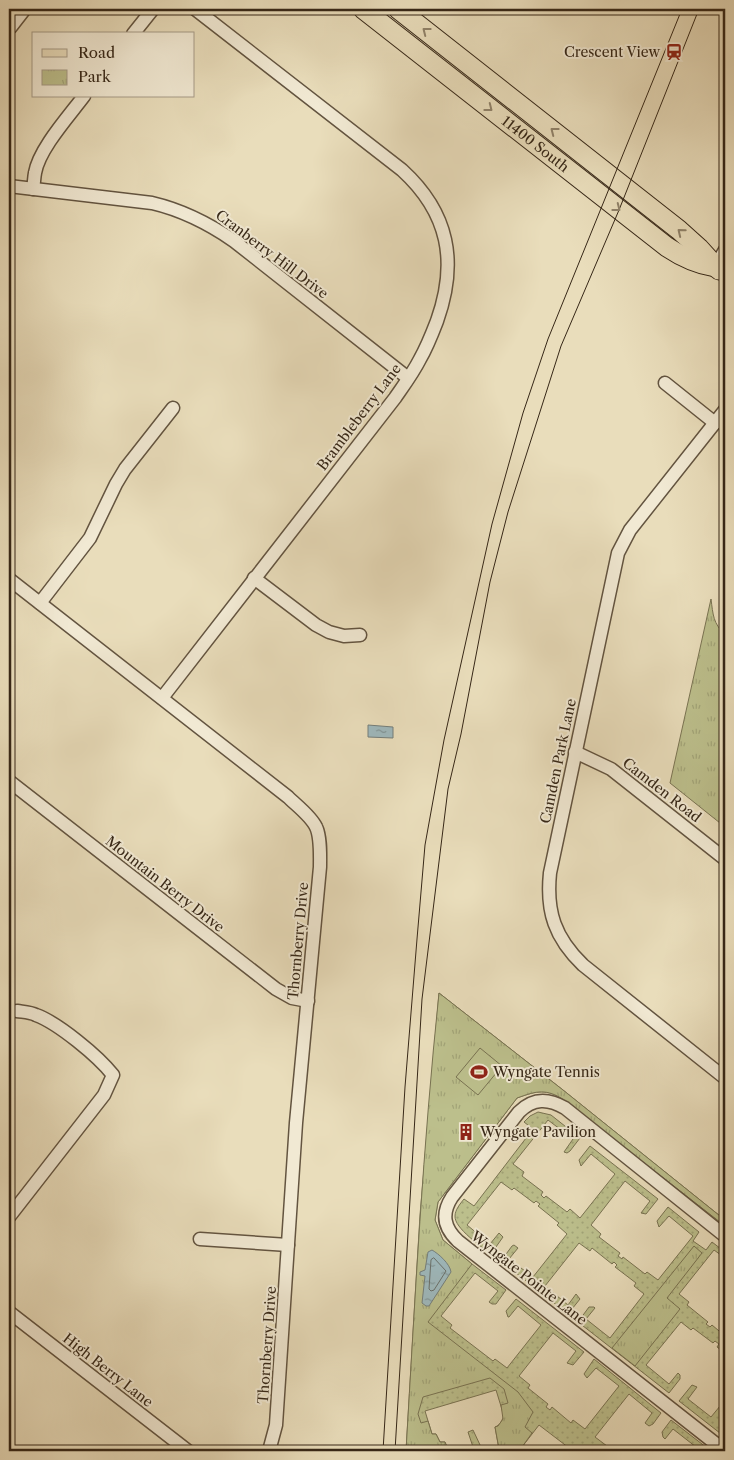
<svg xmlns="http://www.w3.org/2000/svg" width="734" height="1460" font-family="'Libre Caslon Text',serif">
<defs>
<pattern id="grass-dots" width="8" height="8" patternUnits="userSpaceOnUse" patternTransform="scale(1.25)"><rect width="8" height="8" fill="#bcbf8c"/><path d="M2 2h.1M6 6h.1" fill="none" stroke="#a2a478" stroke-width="1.8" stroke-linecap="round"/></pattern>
<pattern id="park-tufts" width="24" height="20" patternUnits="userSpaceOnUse" patternTransform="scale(1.25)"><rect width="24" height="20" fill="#bcbf8c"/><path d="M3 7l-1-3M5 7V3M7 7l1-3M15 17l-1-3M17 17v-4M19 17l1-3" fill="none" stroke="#a2a478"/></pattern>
<pattern id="water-ripples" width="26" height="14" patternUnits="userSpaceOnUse" patternTransform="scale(1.25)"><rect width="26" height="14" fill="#9eb8bc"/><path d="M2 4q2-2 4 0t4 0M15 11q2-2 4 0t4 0" fill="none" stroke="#829698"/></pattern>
</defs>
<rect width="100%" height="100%" fill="#e9ddbb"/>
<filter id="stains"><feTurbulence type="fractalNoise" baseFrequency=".004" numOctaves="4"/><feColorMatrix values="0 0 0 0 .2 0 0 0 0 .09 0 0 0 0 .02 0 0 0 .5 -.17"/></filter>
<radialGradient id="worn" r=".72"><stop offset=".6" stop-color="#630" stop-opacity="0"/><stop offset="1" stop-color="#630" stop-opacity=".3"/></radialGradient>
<g fill="url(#grass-dots)" stroke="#797352">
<path d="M439 993 563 1090 725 1220V1226L561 1098C544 1088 534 1092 517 1098L438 1202 435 1220 443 1240 472 1264 506 1290 496 1304H492L489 1302 498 1291 475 1273 441 1316 452 1325 450 1328 493 1361 495 1359 507 1368 541 1325 518 1306 509 1317H508L506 1311 516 1299 584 1352 573 1365 567 1363 576 1351 553 1333 519 1376 530 1385 528 1388 548 1404 546 1407 550 1410 552 1407 571 1423 573 1420 585 1429 619 1386 596 1368 587 1378 584 1374 594 1359 661 1413 653 1424 649 1426 645 1423 652 1413 629 1394 595 1437 607 1446 605 1449 607 1451H573L539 1425 522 1447 527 1451H502L499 1449 495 1427C501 1425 502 1419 504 1416L496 1390 425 1411 432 1434H436L440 1442H445L447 1447 452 1451H406L420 1215Z"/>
<path d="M538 1112 551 1115 580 1138 570 1151 567 1153 564 1152 573 1139 548 1120 513 1164 524 1172 522 1176 543 1192 541 1195 544 1198 546 1196 567 1212 570 1209 580 1218 615 1174 591 1154 581 1166 579 1160 590 1146 658 1199 646 1214 641 1213 650 1201 625 1181 591 1225 601 1234 599 1237 620 1253 618 1256 622 1259 623 1257 645 1274 647 1272 658 1280 693 1236 669 1216 659 1227 657 1221 668 1207 699 1232 693 1241 706 1250 712 1242 725 1252V1258L714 1250 679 1294 689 1302 687 1305 708 1322 706 1324 710 1327 712 1325 725 1336V1353L717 1347 719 1344 715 1341 713 1343 693 1328 691 1330 681 1322 646 1365 669 1384 678 1373 680 1375V1379L669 1393 578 1322 589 1307H594L595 1308 586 1319 610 1338 644 1294 634 1286 636 1283 615 1267 617 1265 614 1262 612 1264 592 1248 590 1251 579 1243 545 1286 568 1305 576 1294 580 1299 568 1314 501 1261 512 1246 514 1245 518 1248 509 1259 533 1277 567 1234 557 1225 559 1223 538 1206 540 1204 536 1201 534 1203 514 1188 512 1190 501 1182 467 1225 490 1244 499 1233 503 1237 491 1254C482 1247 454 1228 455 1216 455 1210 460 1204 464 1199L474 1206 533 1129 524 1122 530 1116Z"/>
<path d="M692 1385 697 1387 688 1399 711 1417 725 1400V1437L679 1401Z"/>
<path d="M671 1420 711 1451H693L696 1447 673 1429 665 1439 663 1437 662 1432Z"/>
<path d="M473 1430 481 1447 474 1450 468 1432Z"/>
</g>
<g fill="url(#park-tufts)" stroke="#797352">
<path d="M711 599C713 614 713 624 725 634V827L670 783Z"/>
<path d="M439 993 563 1090 725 1220V1226L561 1098C544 1088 534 1092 517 1098L438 1202 435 1220 443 1240 472 1264 428 1322 518 1392 533 1412 525 1427 532 1433 522 1447 527 1451H502L499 1449 495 1427 498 1426 503 1419 501 1405 508 1403 504 1389 490 1378 423 1397 418 1414 421 1423 428 1421 432 1434H436L440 1442H445L447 1447 452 1451H406C415 1298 423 1145 439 993Z"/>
<path d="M694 1246 702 1253 667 1298 680 1309 635 1366 612 1348Z"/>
</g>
<path fill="#bcbf8c" stroke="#797352" d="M480 1048 502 1066 478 1095 456 1077Z"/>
<g fill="url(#water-ripples)" stroke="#747e7a">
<path d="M368 725 393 727V738L368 737Z"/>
<path d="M432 1250C439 1254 450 1264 451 1272L429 1306H426L422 1303 425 1276 420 1275V1272L425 1270 428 1252Z"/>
</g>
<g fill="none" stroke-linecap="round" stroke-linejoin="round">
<path stroke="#6a706a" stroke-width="1" d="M434 1258 446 1271 434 1290 431 1291 429 1289 431 1260Z"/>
<g stroke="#635440" stroke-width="15">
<g id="minor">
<path d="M133 34 153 9"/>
<path d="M9 186 152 203C182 210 208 223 234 241L408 378"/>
<path d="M33 189C34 184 34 178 35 173 39 149 69 116 84 96"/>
<path d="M715 267 725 250"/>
<path d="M665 383 715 423"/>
<path d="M725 410 630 530 618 553 550 873C546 912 555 938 583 965L725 1078"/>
<path d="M254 578 316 625 329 632 344 636 360 635"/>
<path d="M9 579 288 797C296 805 311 816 316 827 321 837 320 856 320 867L296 1123 276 1425 269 1451"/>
<path d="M40 603 90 538 116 484 125 469 173 408"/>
<path d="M162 698 395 398C404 385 413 373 420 359 427 347 432 334 437 321 458 262 449 213 402 170L195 9"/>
<path d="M575 752 611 769 725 859"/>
<path d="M9 781 276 989 292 998 308 1001"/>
<path d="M9 1217 104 1095 113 1075C98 1056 58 1023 36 1015 30 1012 23 1012 17 1011"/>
<path d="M725 1236 565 1108C548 1098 533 1098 519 1112L452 1197C441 1214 444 1228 458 1241L725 1451"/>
<path d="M200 1239 288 1245"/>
<path d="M9 1312 188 1451"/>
</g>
</g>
<g stroke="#635440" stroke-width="18">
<path id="tertiary" d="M9 27 23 9"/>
</g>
<g stroke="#362717" stroke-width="21">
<g id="primary">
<path id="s1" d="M363 9 667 247C682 257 697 264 715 267"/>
<path d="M398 9 679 230 699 248 719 270"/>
</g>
</g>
<use href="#minor" stroke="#f1e9d3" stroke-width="12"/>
<use href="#tertiary" stroke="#f1e9d3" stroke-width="15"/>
<use href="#primary" stroke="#e9ddbb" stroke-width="19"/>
<g stroke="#362717" stroke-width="1">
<path d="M383 1451 405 1087 417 939 425 845 444 740 492 524 523 413 548 339 682 9"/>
<path d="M395 1451 422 999 448 789 461 734 490 582 508 512 561 346 619 210 699 9"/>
</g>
</g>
<defs><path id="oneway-chevron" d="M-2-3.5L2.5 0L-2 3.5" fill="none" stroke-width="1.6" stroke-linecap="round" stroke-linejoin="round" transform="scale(1.25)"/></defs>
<g stroke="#908269">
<use href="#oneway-chevron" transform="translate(426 31) rotate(-142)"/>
<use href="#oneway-chevron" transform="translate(489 108) rotate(38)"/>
<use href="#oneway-chevron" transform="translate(554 131) rotate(-142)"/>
<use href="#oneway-chevron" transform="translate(617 208) rotate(38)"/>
<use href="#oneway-chevron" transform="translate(681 232) rotate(-141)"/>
</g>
<defs>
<g id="station-bare" transform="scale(1.35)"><path d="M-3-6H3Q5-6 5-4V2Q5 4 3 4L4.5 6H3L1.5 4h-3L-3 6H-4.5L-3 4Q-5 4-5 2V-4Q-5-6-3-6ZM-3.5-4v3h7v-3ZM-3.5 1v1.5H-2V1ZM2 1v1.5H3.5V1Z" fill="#8f2418" stroke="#f1e9d3" stroke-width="2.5" paint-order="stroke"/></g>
<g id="stadium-bare" transform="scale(1.35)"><path d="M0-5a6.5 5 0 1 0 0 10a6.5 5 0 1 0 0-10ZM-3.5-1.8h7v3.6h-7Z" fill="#8f2418" stroke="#f1e9d3" stroke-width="2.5" paint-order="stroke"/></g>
<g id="building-bare" transform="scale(1.35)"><path d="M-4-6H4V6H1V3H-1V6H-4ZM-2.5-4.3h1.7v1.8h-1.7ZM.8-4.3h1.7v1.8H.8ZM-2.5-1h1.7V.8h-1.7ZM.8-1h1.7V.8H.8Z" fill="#8f2418" stroke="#f1e9d3" stroke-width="2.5" paint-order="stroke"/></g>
</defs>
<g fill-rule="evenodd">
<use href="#station-bare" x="674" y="52"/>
<use href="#stadium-bare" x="479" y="1072"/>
<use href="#building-bare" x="466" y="1132"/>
</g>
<g text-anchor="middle" stroke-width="4" stroke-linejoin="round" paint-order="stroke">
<g font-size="14" fill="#362717" stroke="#f1e9d3" text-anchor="start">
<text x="660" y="57" text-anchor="end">Crescent View</text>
<text x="493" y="1077">Wyngate Tennis</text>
<text x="480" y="1137">Wyngate Pavilion</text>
</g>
<g font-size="14" fill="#362717" stroke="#f1e9d3">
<text dy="5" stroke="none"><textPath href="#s1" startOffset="219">11400 South</textPath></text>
<text transform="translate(272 254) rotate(37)" y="5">Cranberry Hill Drive</text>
<text transform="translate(359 417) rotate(-53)" y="5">Brambleberry Lane</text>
<text transform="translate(558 761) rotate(-78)" y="5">Camden Park Lane</text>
<text transform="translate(662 790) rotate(38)" y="5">Camden Road</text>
<text transform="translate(165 884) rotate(38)" y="5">Mountain Berry Drive</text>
<text transform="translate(298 941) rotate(-85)" y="5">Thornberry Drive</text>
<text transform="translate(529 1278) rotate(38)" y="5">Wyngate Pointe Lane</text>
<text transform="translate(267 1345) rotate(-86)" y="5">Thornberry Drive</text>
<text transform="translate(108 1370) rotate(38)" y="5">High Berry Lane</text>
</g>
</g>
<rect width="734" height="1460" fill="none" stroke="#e9ddbb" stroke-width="30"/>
<rect x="10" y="10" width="714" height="1440" fill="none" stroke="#362717" stroke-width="2.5"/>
<rect x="15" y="15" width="704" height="1430" fill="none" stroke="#362717"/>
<rect x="32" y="32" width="162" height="65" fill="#f1e9d3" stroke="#a69b88"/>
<rect x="42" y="49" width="25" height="8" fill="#e9ddbb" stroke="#a69b88"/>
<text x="78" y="58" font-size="15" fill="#362717">Road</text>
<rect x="42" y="70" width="25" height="15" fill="url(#park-tufts)" stroke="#a69b88"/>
<text x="78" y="82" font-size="15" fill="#362717">Park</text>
<rect width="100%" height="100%" filter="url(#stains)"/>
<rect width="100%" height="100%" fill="url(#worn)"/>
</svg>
